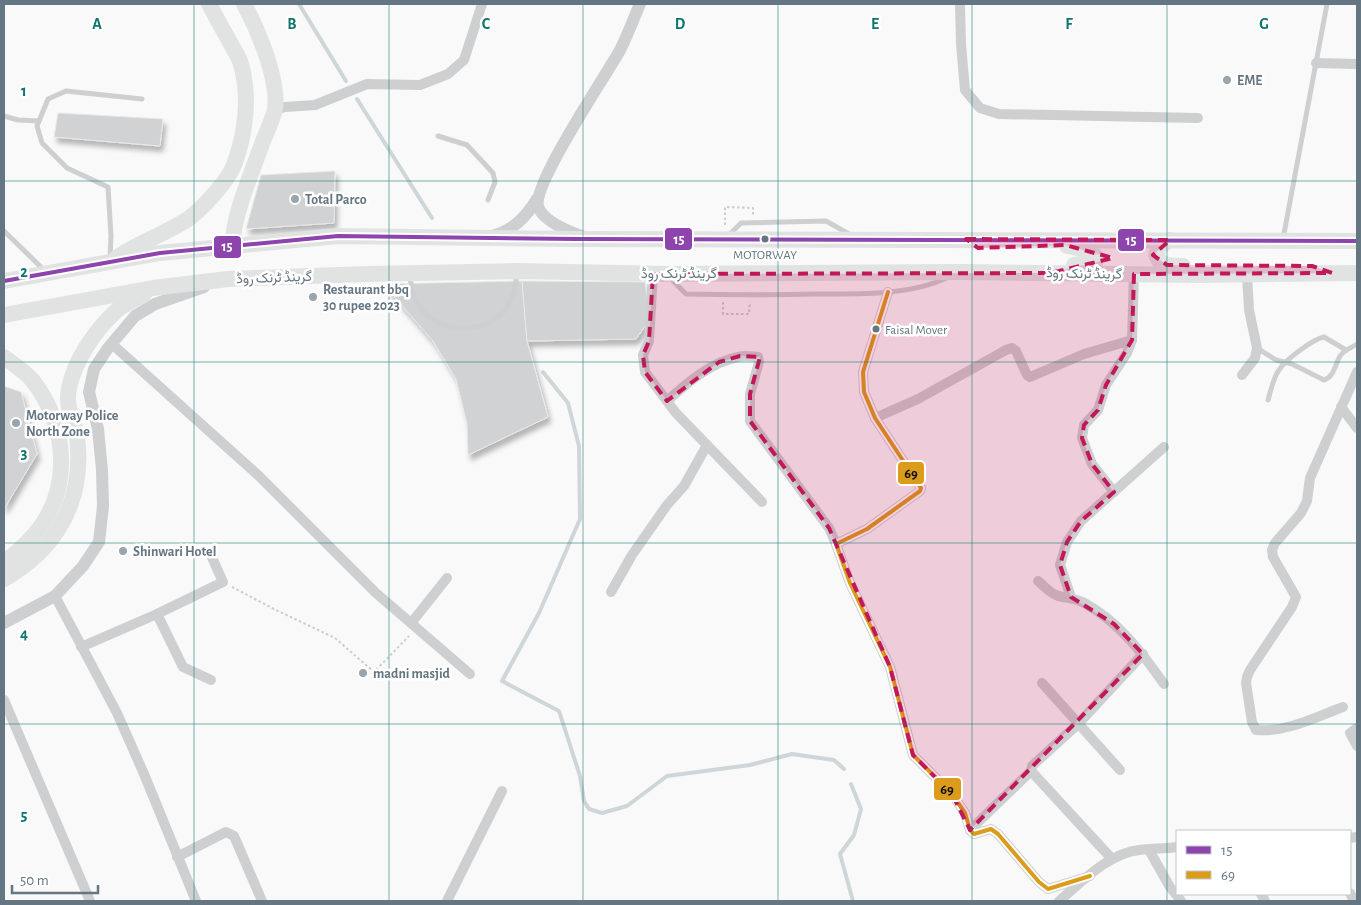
<svg xmlns="http://www.w3.org/2000/svg" width="1361" height="905" font-family="'Alegreya Sans',Vazirmatn,sans-serif">
<defs>
<filter id="shadow"><feDropShadow dx="3" dy="5.5" stdDeviation="2.5" flood-color="#0004"/></filter>
</defs>
<rect width="100%" height="100%" fill="#f9f9f9"/>
<g fill="none" stroke-linecap="round" stroke-linejoin="round">
<g stroke="#ced6d9" stroke-width="4">
<path d="M299 4 346 81"/>
<path d="M357 99 432 218"/>
<path d="M543 372 568 403 579 446 580 519 539 613 502 681 559 711 580 776 584 801 589 809 602 813 627 806 667 776 750 765 792 754 834 760 844 769"/>
<path d="M851 784 861 809 854 835 840 854 853 901"/>
</g>
</g>
<g fill="#d0d2d3" stroke="#e8e8e8" filter="url(#shadow)">
<path d="M58 113 163 119 160 146 54 137Z"/>
<path d="M335 171 334 223 246 229 261 175Z"/>
<path d="M522 281 527 341 548 417 468 455 467 424 456 379 433 341 383 284Z"/>
<path d="M522 281 645 282 648 305 646 325 636 339 527 341Z"/>
<path d="M4 386 21 392 37 454 4 509Z"/>
</g>
<g fill="none" stroke-linecap="round" stroke-linejoin="round">
<g stroke="#cbcccd" stroke-width="2" stroke-dasharray="2.5 2.5" stroke-linecap="butt">
<path d="M725 225V207L753 208V215"/>
<path d="M723 302V314H749L750 302"/>
<path d="M232 587 276 610 335 638 374 672 409 636"/>
</g>
<g stroke="#cecfd0" stroke-width="5">
<path d="M4 116 18 120 39 121"/>
<path d="M438 136 467 145 493 173 495 182 488 200"/>
<path d="M4 231 44 270"/>
<path d="M729 235 741 223 826 221 849 234"/>
<path d="M1283 239 1327 4"/>
<path d="M110 258 111 236 108 187 67 168 42 143 37 126 48 99 66 91 142 99"/>
<path d="M410 276C411 282 411 290 413 295 428 332 475 339 502 313 513 303 515 288 517 274"/>
<path d="M670 278 686 294C730 295 773 295 817 294 861 294 909 296 949 277"/>
<path d="M1257 348 1276 360 1292 364 1324 380C1334 377 1335 365 1340 356 1344 350 1351 348 1357 344"/>
<path d="M1268 400C1271 391 1273 378 1279 370 1285 360 1313 339 1324 337L1346 350"/>
</g>
<g stroke="#cecfd0" stroke-width="10">
<path d="M960 4 961 44 965 90 980 108 999 114 1198 118"/>
<path d="M1316 63 1357 64"/>
<path d="M275 110 285 107 315 105 367 84 420 85 448 74 464 60 482 4"/>
<path d="M653 274 649 341 643 355 645 372 676 413 762 502"/>
<path d="M888 292 863 372 864 392 875 418 921 488 920 491 867 529 836 544 850 583 890 667 913 755 952 794 965 813 970 830 974 834 991 829 998 834 1039 882 1048 889 1090 876"/>
<path d="M112 344 259 476 376 593 470 674"/>
<path d="M1242 375 1255 358 1257 348 1249 310 1247 275"/>
<path d="M667 401C687 383 711 362 738 357 744 355 751 356 758 357L759 362 750 394V421L829 528 836 544"/>
<path d="M1341 407 1357 428"/>
<path d="M875 418 918 399 1006 350 1012 348 1016 351 1027 375 1030 377 1084 354 1132 340"/>
<path d="M1114 492 1092 464 1082 438 1084 425 1098 410 1106 385 1127 353 1132 340 1134 274"/>
<path d="M1038 581C1043 585 1050 593 1056 595 1066 599 1075 597 1086 604 1119 622 1143 654 1164 684"/>
<path d="M611 592 632 555 667 505 684 486 707 445"/>
<path d="M55 596 117 713 144 774 196 901"/>
<path d="M1071 597 1060 565 1067 542 1081 521 1164 447"/>
<path d="M157 614 183 667 211 680"/>
<path d="M412 622 447 578"/>
<path d="M81 647 157 614 223 582 210 553"/>
<path d="M1042 683 1120 770"/>
<path d="M4 700 90 901"/>
<path d="M1343 707C1316 717 1285 733 1256 730L1252 722 1246 683 1247 677 1250 670 1292 607 1296 597 1273 557 1272 550 1275 543 1301 513 1307 501 1310 478 1357 372"/>
<path d="M1357 728 1350 733 1357 746"/>
<path d="M970 830 1031 771"/>
<path d="M1350 838 1357 837"/>
<path d="M1149 850 1170 887 1181 901"/>
<path d="M177 857 226 832 234 836 262 901"/>
<path d="M1112 859 1031 771 1032 766 1078 724 1143 654"/>
<path d="M1350 893 1354 901"/>
<path d="M1261 894 1265 901"/>
<path d="M447 901 502 791"/>
<path d="M1059 901C1082 882 1107 854 1139 850 1152 848 1164 849 1177 847"/>
</g>
<g stroke="#cecfd0" stroke-width="12">
<path d="M491 236C513 231 526 217 537 199"/>
<path d="M584 237C570 232 542 221 538 206 533 184 604 78 619 52 627 37 633 20 640 4"/>
<path d="M4 623 55 596 83 566 99 542 103 506 102 470 98 429 89 392 94 369 108 348 135 316 155 304 204 287"/>
</g>
<path stroke="#e1e2e2" stroke-width="16" d="M232 246C235 209 251 176 263 141 267 131 273 119 275 109 279 79 258 30 244 4"/>
<g stroke="#e1e2e2" stroke-width="16">
<path d="M1170 240C1163 244 1159 246 1156 254 1159 267 1172 266 1183 266"/>
<path d="M1067 246C1077 248 1092 249 1096 258L1095 262 1074 265"/>
<path d="M115 259C138 242 164 235 188 219 202 209 228 181 234 165 246 133 250 96 241 64 239 57 234 50 231 44 223 30 216 17 209 4"/>
<path d="M4 281 160 253 338 236 577 239 1357 241"/>
<path d="M4 315 153 288 228 279 368 274 518 271 666 274 961 272 1198 275 1357 273"/>
<path d="M4 357C13 364 26 372 33 381 68 427 73 491 33 536 25 545 15 555 4 561"/>
<path d="M4 579C58 548 85 499 77 436 74 420 65 408 69 388 75 359 95 331 116 311 124 304 136 299 145 293"/>
</g>
<g stroke="#fff" stroke-width="8">
<path id="bus-1" d="M4 281 160 253 338 236 577 239 1357 241"/>
</g>
<g stroke="#fff" stroke-width="8">
<path id="bus-2" d="M888 292 863 372 864 392 875 418 921 488 920 491 867 529 836 544 850 583 890 667 913 755 952 794 965 813 970 830 974 834 991 829 998 834 1039 882 1048 889 1090 876"/>
</g>
<use href="#bus-1" stroke="#8e44ad" stroke-width="4"/>
<use href="#bus-2" stroke="#da9c1a" stroke-width="4"/>
</g>
<path fill="#c2185b" fill-opacity="0.2" stroke="#c2185b" stroke-width="4" stroke-dasharray="10 6" stroke-linejoin="round" d="M966 239 1170 240 1153 255 1167 265 1312 266 1332 273 1134 274 1132 340 1106 385 1098 410 1084 425 1082 438 1092 464 1114 492 1081 521 1067 542 1060 565 1071 597 1114 624 1143 654 970 830 952 794 913 755 890 667 829 528 750 421V394L760 357 740 356 719 362 667 401 645 372 643 355 649 341 653 274 1051 273 1113 258 1065 245 978 248Z"/>
<path fill="none" stroke="#0f766e" stroke-width="1" stroke-opacity="0.55" d="M194 4V901M389 4V901M583 4V901M778 4V901M972 4V901M1167 4V901M4 181H1357M4 362H1357M4 543H1357M4 724H1357"/>
<g fill="#99a4ac" stroke="#fff" stroke-width="2">
<circle cx="1227" cy="80" r="5"/>
<circle cx="295" cy="199" r="5"/>
<circle cx="313" cy="297" r="5"/>
<circle cx="16" cy="423" r="5"/>
<circle cx="123" cy="551" r="5"/>
<circle cx="363" cy="673" r="5"/>
</g>
<g fill="#657683" stroke="#fff" stroke-width="2">
<circle cx="765" cy="239" r="4.5"/>
<circle cx="876" cy="329" r="4.5"/>
</g>
<g text-anchor="middle" stroke-width="5" stroke-linejoin="round" paint-order="stroke">
<g font-size="13" fill="#657683" stroke="#fff">
<text x="765" y="259">MOTORWAY</text>
<text x="885" y="334" text-anchor="start">Faisal Mover</text>
</g>
<g font-size="14" font-weight="bold" fill="#657683" stroke="#fff" text-anchor="start">
<text x="1237" y="85">EME</text>
<text x="305" y="204">Total Parco</text>
<text x="323" y="294">Restaurant bbq<tspan x="323" dy="16">30 rupee 2023</tspan></text>
<text x="26" y="420">Motorway Police<tspan x="26" dy="16">North Zone</tspan></text>
<text x="133" y="556">Shinwari Hotel</text>
<text x="373" y="678">madni masjid</text>
</g>
<g font-size="14" fill="#657683" stroke="#fff">
<text x="679" y="278">گرینڈ ٹرنک روڈ</text>
<text transform="translate(1084 273) rotate(1)" y="5">گرینڈ ٹرنک روڈ</text>
<text transform="translate(274 277) rotate(-2)" y="5">گرینڈ ٹرنک روڈ</text>
</g>
</g>
<g font-size="16" text-anchor="middle" font-weight="bold" fill="#0f766e" stroke="#fff" stroke-width="5" stroke-linejoin="round" paint-order="stroke">
<text x="97" y="29">A</text>
<text x="292" y="29">B</text>
<text x="486" y="29">C</text>
<text x="680" y="29">D</text>
<text x="875" y="29">E</text>
<text x="1069" y="29">F</text>
<text x="1264" y="29">G</text>
<text x="24" y="96">1</text>
<text x="24" y="277">2</text>
<text x="24" y="458">3</text>
<text x="24" y="639">4</text>
<text x="24" y="820">5</text>
</g>
<g stroke="#fff" stroke-width="2">
<rect x="664" y="227" width="29" height="24" rx="5" fill="#8e44ad"/>
<rect x="1117" y="228" width="28" height="24" rx="5" fill="#8e44ad"/>
<rect x="213" y="235" width="29" height="24" rx="5" fill="#8e44ad"/>
<rect x="897" y="461" width="28" height="24" rx="5" fill="#da9c1a"/>
<rect x="933" y="777" width="29" height="24" rx="5" fill="#da9c1a"/>
</g>
<g font-size="14" text-anchor="middle" font-weight="bold" fill="#fff">
<text x="679" y="244">15</text>
<text x="1131" y="245">15</text>
<text x="227" y="251">15</text>
</g>
<g font-size="14" text-anchor="middle" font-weight="bold" fill="#111">
<text x="911" y="478">69</text>
<text x="947" y="794">69</text>
</g>
<rect width="1361" height="905" fill="none" stroke="#657683" stroke-width="10"/>
<rect x="1176" y="830" width="175" height="65" fill="#ffffff" stroke="#c1c8cd"/>
<rect x="1186" y="846" width="25" height="8" fill="#8e44ad" stroke="#c1c8cd"/>
<text x="1221" y="855" font-size="15" fill="#657683">15</text>
<rect x="1186" y="871" width="25" height="8" fill="#da9c1a" stroke="#c1c8cd"/>
<text x="1221" y="880" font-size="15" fill="#657683">69</text>
<path d="M12 885v8h86v-8" fill="none" stroke="#657683" stroke-width="2.5"/>
<text x="20" y="885" font-size="15" fill="#657683" stroke="#ffffff" stroke-width="4" paint-order="stroke">50 m</text>
</svg>
